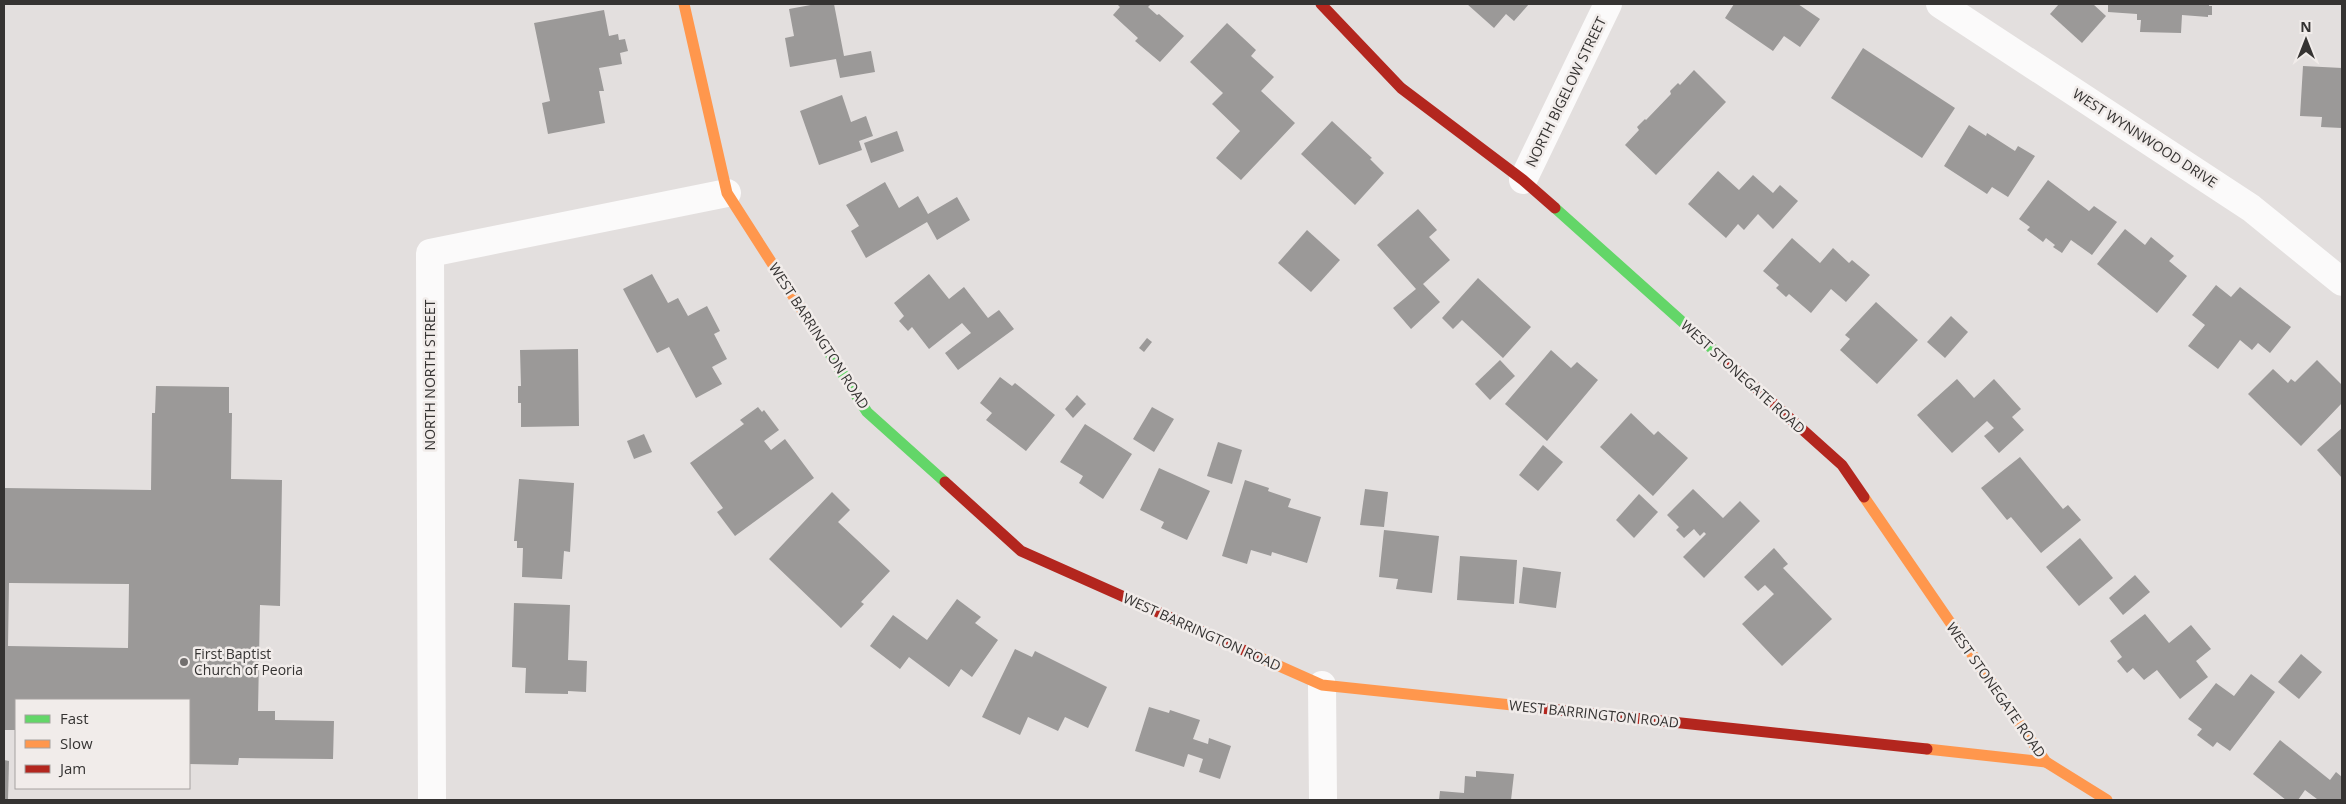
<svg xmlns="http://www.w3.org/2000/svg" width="2346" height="804" font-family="'Open Sans',sans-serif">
<rect width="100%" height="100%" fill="#e3dfde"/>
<g fill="#9b9998" fill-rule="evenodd">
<path d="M816 4H834L844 56 871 51 875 72 840 78 836 59 790 67 785 38 794 36 789 9Z"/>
<path d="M1117 4H1151L1148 7 1157 15 1159 14 1184 36 1160 62 1135 41 1138 38 1113 15 1120 7Z"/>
<path d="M1467 4H1529L1514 21 1506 14 1494 28Z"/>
<path d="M1734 4H1798L1820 19 1800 47 1784 36 1773 51 1725 18Z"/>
<path d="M2059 4H2093L2106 16 2082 43 2050 14Z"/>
<path d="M2108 4H2209V6H2212V15H2208V17L2182 15 2181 33 2140 32 2141 20H2137V14L2108 12Z"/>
<path d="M604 10 609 36 618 34 619 40 625 39 628 51 620 53 622 64 599 68 604 91H599L605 123 548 134 542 103 550 101 534 23Z"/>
<path d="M1227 23 1256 50 1251 56 1274 77 1261 91 1295 123 1241 180 1216 158 1240 131 1212 104 1223 93 1190 62Z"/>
<path d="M1863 48 1955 108 1922 158 1831 98Z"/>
<path d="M2303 66 2342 68V128L2321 127 2322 117 2300 116Z"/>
<path d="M1694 70 1726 102 1656 175 1625 145 1639 130 1637 127 1645 119 1646 120 1671 94 1670 91 1678 83 1680 85Z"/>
<path d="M842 95 851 122 866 116 873 136 859 141 862 150 819 165 800 111Z"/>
<path d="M1332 121 1372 158 1370 159 1384 173 1355 205 1301 154Z"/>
<path d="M1969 125 1986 136 1987 133 2015 151 2018 146 2035 156 2008 197 1992 187 1987 194 1944 166Z"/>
<path d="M897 131 904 151 871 163 864 143Z"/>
<path d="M1718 171 1739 190 1753 175 1773 193 1780 185 1798 201 1773 229 1758 214 1744 230 1738 224 1726 238 1688 204Z"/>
<path d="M2048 180 2089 211 2094 206 2117 222 2092 255 2071 240 2062 253 2053 247 2055 245 2046 238 2043 242 2027 230 2030 227 2019 219Z"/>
<path d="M885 182 899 208 918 196 928 214 957 197 970 220 937 240 927 222 866 258 851 231 859 226 846 205Z"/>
<path d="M1418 209 1437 230 1429 237 1450 260 1423 284 1440 302 1411 329 1393 308 1416 289 1377 245Z"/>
<path d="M2125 229 2145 245 2151 237 2174 256 2169 261 2187 276 2157 313 2097 264Z"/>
<path d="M1307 230 1340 260 1311 292 1278 263Z"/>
<path d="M1792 238 1820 263 1833 248 1849 263 1852 260 1870 275 1846 302 1831 289 1811 313 1789 294 1786 297 1776 288 1779 285 1763 271Z"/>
<path d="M652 274 668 303 678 298 688 316 707 306 720 331 714 334 727 359 712 367 722 384 696 398 669 347 657 353 623 289Z"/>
<path d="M929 274 949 299 964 287 988 318 999 310 1014 329 958 370 945 353 971 333 962 323 929 349 912 327 908 331 899 321 904 316 894 303Z"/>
<path d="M1478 278 1531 327 1503 358 1462 320 1453 329 1442 318Z"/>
<path d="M2216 285 2231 297 2240 287 2291 327 2270 353 2258 343 2252 350 2240 340 2218 369 2188 346 2205 325 2192 315Z"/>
<path d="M1876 302 1918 340 1877 384 1840 350 1850 339 1845 335Z"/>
<path d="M1951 316 1968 332 1945 358 1927 342Z"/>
<path d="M1147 338 1152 342 1144 352 1139 348Z"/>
<path d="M578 349 579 426 521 427V403H518V386H521L520 350Z"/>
<path d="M1551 350 1571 368 1577 362 1598 380 1547 441 1505 404Z"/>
<path d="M1500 360 1515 376 1490 400 1475 384Z"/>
<path d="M2317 360 2342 385V403L2301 446 2248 394 2273 369 2288 383 2291 379 2295 382Z"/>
<path d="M1000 377 1012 386 1015 383 1055 415 1026 451 986 420 992 413 980 403Z"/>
<path d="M1957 379 1974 398 1994 379 2021 409 2012 417 2024 430 1999 453 1984 436 1994 428 1987 421 1952 453 1917 415Z"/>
<path d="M156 386 229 387V413H232L231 479 282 480 280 606 260 605 258 711H275V720L334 721 333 759 239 758 238 765 189 764V700H16V730H4V488L151 490 152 413H155ZM9 583 129 584 128 648 8 646Z"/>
<path d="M1077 395 1086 404 1073 418 1065 409Z"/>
<path d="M758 407 762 412 764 410 779 430 764 441 771 450 785 439 814 478 735 536 717 512 723 508 690 463 744 424 740 420Z"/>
<path d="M1152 407 1174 419 1154 452 1133 439Z"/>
<path d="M1631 413 1654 435 1658 431 1688 458 1653 496 1600 447Z"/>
<path d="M1085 424 1132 454 1103 499 1079 483 1083 476 1060 462Z"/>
<path d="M2342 428V478L2317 450Z"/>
<path d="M644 434 652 452 634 459 627 441Z"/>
<path d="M1218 442 1242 450 1232 484 1207 476Z"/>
<path d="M1543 445 1563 462 1538 491 1519 475Z"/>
<path d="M2020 457 2063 509 2068 505 2081 520 2041 553 2011 517 2007 520 1981 488Z"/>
<path d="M1159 468 1210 491 1187 540 1161 528 1164 522 1140 510Z"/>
<path d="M519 479 574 483 570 552 564 551 562 579 522 577 523 548H517V541H514Z"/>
<path d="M1245 480 1269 488 1268 491 1291 499 1288 507 1321 517 1307 563 1272 552 1271 556 1251 550 1247 564 1222 556Z"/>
<path d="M1365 489 1388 492 1384 527 1360 525Z"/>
<path d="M1693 489 1723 518 1740 501 1760 521 1704 578 1683 557 1706 534 1704 532 1700 536 1694 529 1684 538 1676 530 1679 527 1667 515Z"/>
<path d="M832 492 850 510 838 522 890 571 861 602 864 604 841 628 769 559Z"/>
<path d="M1639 494 1658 512 1634 538 1616 520Z"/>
<path d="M1384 530 1439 536 1432 593 1396 589 1398 579 1379 577Z"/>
<path d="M2080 538 2113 578 2079 606 2046 567Z"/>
<path d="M1774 548 1788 564 1783 568 1832 619 1782 666 1742 624 1774 594 1765 585 1758 591 1744 577Z"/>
<path d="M1460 556 1517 560 1514 604 1457 600Z"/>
<path d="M1523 567 1561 572 1556 608 1519 603Z"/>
<path d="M2135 575 2150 592 2123 615 2109 598Z"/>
<path d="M957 599 981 617 975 623 998 640 972 677 961 669 949 687 909 657 900 669 870 646 893 615 927 640Z"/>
<path d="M514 603 570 605 568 660 587 661 586 692 568 691V694L525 693 526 668 512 667Z"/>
<path d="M2145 614 2169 643 2191 625 2211 649 2196 661 2208 677 2180 699 2157 670 2144 680 2133 668 2127 673 2117 661 2122 657 2110 641Z"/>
<path d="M1015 649 1032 657 1035 651 1107 687 1088 728 1065 717 1058 731 1028 717 1020 735 982 717Z"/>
<path d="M2301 654 2322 672 2299 699 2278 682Z"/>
<path d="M2251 674 2275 692 2230 751 2217 742 2213 747 2197 735 2202 729 2188 719 2216 683 2234 696Z"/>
<path d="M1149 707 1169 713 1170 710 1200 720 1193 739 1208 744 1209 738 1231 746 1220 779 1199 772 1203 759 1188 754 1184 767 1135 751Z"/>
<path d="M2280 740 2330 780 2336 772 2342 777V800H2316L2317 799 2305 790 2298 800H2286L2253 774Z"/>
<path d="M4 760 9 761 8 800H4Z"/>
<path d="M1476 771 1514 774 1511 800H1439L1440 791 1464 793 1465 776 1476 777Z"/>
</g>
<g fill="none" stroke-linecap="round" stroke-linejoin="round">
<g stroke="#fbfafa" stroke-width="28">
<path d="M1940 4 2251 208 2342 282"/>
<path d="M1523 180 1608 4"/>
<path d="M1322 685 1323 800"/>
<path d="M432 800 430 253 727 193"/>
</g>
<g stroke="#63d668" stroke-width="11">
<path d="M1555 208 1726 361"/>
<path d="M809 321 867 412 945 482"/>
</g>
<g stroke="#ff974d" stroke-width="11">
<path d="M684 4 727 193 809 321"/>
<path d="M1864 497 2046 762 2107 800"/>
<path d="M1259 657 1322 685 1531 707"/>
<path d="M1927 749 2046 762"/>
</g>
<g stroke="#b3261e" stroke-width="11">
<path d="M1321 4 1401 88 1523 180 1555 208"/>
<path d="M1726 361 1842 465 1864 497"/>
<path d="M945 482 1021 551 1259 657"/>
<path d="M1531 707 1927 749"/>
</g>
</g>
<circle fill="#726f6e" stroke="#f1ecea" stroke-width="2" cx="184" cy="662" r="5"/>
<g text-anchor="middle" stroke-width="5" stroke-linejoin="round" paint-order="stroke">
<g font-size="14" fill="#353332" stroke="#f1ecea">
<text transform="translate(1566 92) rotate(-64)" y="5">NORTH BIGELOW STREET</text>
<text transform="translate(2145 138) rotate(33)" y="5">WEST WYNNWOOD DRIVE</text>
<text transform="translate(819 336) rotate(57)" y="5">WEST BARRINGTON ROAD</text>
<text transform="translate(430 375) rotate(-90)" y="5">NORTH NORTH STREET</text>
<text transform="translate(1743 377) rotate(42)" y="5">WEST STONEGATE ROAD</text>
<text transform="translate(1202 632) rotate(24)" y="5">WEST BARRINGTON ROAD</text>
<text transform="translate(1996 690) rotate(55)" y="5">WEST STONEGATE ROAD</text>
<text transform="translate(1594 714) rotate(6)" y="5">WEST BARRINGTON ROAD</text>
</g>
<g font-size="14" fill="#353332" stroke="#f1ecea" text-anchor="start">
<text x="194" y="659">First Baptist<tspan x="194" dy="16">Church of Peoria</tspan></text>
</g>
</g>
<rect width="2346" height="804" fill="none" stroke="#353332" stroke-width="10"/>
<rect x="15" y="699" width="175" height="90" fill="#f1ecea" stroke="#a6a2a0"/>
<rect x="25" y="715" width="25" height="8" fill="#63d668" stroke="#a6a2a0"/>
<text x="60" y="724" font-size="15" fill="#353332">Fast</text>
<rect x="25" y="740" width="25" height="8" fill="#ff974d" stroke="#a6a2a0"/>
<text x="60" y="749" font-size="15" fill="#353332">Slow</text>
<rect x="25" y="765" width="25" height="8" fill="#b3261e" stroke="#a6a2a0"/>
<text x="60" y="774" font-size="15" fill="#353332">Jam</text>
<g transform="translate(2306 40)" stroke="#f1ecea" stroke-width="4" paint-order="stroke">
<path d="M0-4L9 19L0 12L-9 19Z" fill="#353332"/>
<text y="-8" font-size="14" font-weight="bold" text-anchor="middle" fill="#353332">N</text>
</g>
</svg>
